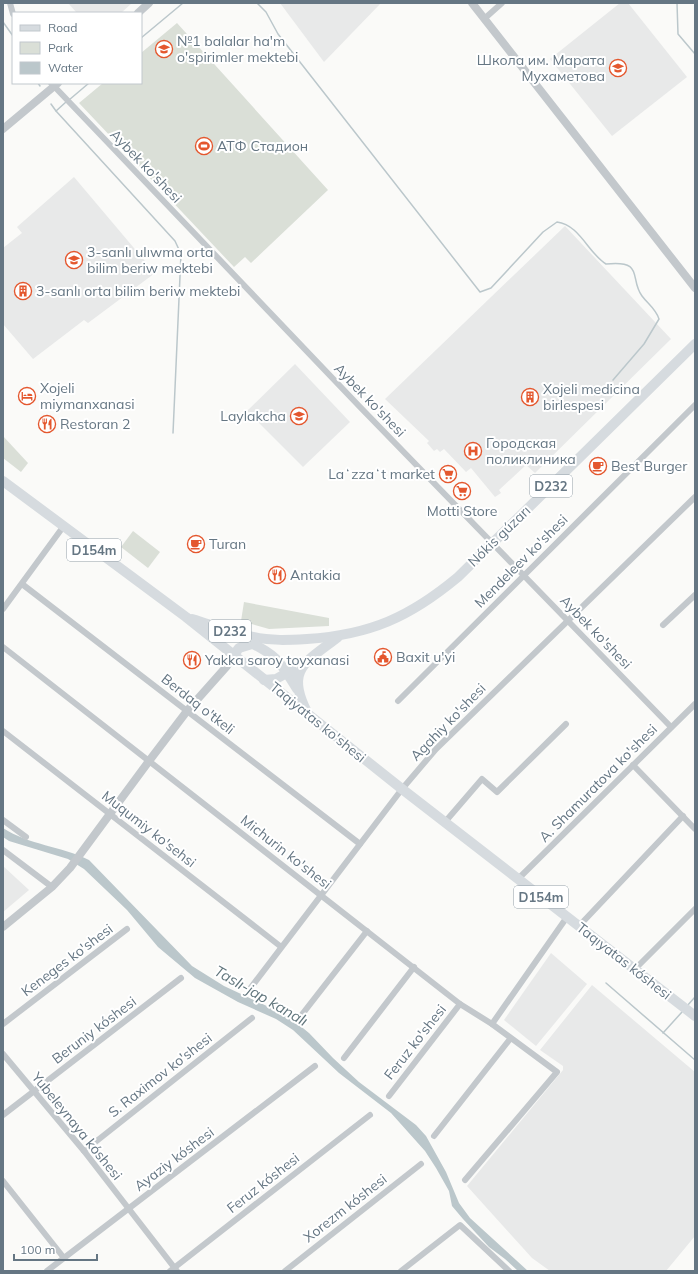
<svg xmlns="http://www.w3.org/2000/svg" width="698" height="1274" font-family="Mulish,sans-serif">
<rect width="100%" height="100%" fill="#fafaf8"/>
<g fill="#e8e9e9">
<path d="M68 3H132L121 13H77Z"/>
<path d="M280 3H381L324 62Z"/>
<path d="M620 3H628L687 77 612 136 550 59Z"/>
<path d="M74 177 155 273 88 323 84 320 33 359 3 324V248L22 233 17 227Z"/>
<path d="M565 226 671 339 535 473 526 465 499 490 501 493 495 497 471 468 466 472 444 449 440 452 437 449 434 451 427 443 429 441 385 399Z"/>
<path d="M295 364 350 422 303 467 247 411Z"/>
<path d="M3 866 29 890 3 912Z"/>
<path d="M551 953 587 984 536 1046 504 1020Z"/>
<path d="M592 985 695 1072V1236L666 1271H550L532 1258 467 1186 563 1070V1066L540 1050Z"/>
</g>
<g fill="#dadfd7">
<path d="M177 23 328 190 251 263 245 257 234 267 79 103 103 83H141V53Z"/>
<path d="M3 436 28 463 21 472 3 458Z"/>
<path d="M133 531 160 552 148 568 121 547Z"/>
<path d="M244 602 329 618V626L269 629 241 621Z"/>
</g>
<path fill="#bbc7cb" d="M3 828C29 845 61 846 89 860L192 966 224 986 288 1016 309 1033 333 1058 359 1082 416 1125 426 1136 446 1172 459 1203 470 1218 528 1271H518L505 1259 489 1247 463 1219 452 1206 449 1191 436 1168 425 1151 391 1113 339 1073 293 1030 276 1019 238 1002 195 978 158 947 127 910 84 869 68 859 9 841 3 837Z"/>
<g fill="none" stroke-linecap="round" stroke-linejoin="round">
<g stroke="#bbc7cb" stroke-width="1.5">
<path d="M257 3 266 12 278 34 480 292 491 288 543 232 557 222C580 225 588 253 606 264 645 260 629 278 642 296 648 304 656 309 659 319L644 344 613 380"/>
<path d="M677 3 678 34 695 54"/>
<path d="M3 22 13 36"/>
<path d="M141 38 183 3"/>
<path d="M38 83 40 86"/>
<path d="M69 100 89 83"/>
<path d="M51 104 56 111 175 241 181 254 173 433"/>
<path d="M56 111 66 102"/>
<path d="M606 983 695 1060"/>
<path d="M687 1006 695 997"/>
<path d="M663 1033 682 1012"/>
</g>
<g stroke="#c3c8cc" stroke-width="6">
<path d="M10 3 13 14"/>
<path d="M484 19 502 3"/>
<path d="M51 83 360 407 671 727"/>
<path d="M22 584 360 844"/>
<path d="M3 609 63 527"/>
<path d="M663 625 695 595"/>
<path d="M3 647 460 1004 492 1024 557 1072 465 1180"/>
<path d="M398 701 695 405"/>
<path d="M3 731 280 946"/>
<path d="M633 765 695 829"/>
<path d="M3 820 26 837"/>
<path d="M445 822 482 779 497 792 566 724"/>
<path d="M3 850 52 887"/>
<path d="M518 879 695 704"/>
<path d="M579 926 683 816"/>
<path d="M635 969 695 909"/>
<path d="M249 990 402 789 436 749 695 497"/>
<path d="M300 1017 367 931"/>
<path d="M3 1024 127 929"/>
<path d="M492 1024 567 917"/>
<path d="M3 1054 84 1151 177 1271"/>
<path d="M344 1058 414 967"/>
<path d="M389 1096 460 1004"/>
<path d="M3 1115 181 978"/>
<path d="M434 1136 510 1039"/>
<path d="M84 1151 252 1018"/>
<path d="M3 1181 64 1258"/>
<path d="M47 1271 315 1066"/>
<path d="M170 1271 370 1115"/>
<path d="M285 1271 421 1164"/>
<path d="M401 1271 460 1225 509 1271"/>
</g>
<g stroke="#c3c8cc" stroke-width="8">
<path d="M472 3 695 288"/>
<path d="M138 13 149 3"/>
<path d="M3 129 58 83"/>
<path d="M3 927 52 887 70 868 149 761 187 711 227 666 233 656"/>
</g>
<g stroke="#d6dbdf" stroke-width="10">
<path d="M3 481 186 617 402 789 695 1016"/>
<path d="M192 619C212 625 232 633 253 637 271 641 289 640 307 639 370 635 410 617 458 577L695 344"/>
<path d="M243 639C275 654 279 659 297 689"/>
<path d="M233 656 239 648 255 643"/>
<path d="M264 680 276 679 292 670"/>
<path d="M307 712C285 669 306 662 338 637"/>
</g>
</g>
<defs>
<g id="school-ring" transform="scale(0.9)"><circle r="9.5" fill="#fff" stroke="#e4572e" stroke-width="1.5"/><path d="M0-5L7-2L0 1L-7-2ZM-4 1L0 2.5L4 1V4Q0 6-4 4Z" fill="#e4572e"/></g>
<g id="stadium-ring" transform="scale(0.9)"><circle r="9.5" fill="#fff" stroke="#e4572e" stroke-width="1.5"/><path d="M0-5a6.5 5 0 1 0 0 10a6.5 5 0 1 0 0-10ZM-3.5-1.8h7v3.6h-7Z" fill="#e4572e"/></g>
<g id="building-ring" transform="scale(0.9)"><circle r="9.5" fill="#fff" stroke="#e4572e" stroke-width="1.5"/><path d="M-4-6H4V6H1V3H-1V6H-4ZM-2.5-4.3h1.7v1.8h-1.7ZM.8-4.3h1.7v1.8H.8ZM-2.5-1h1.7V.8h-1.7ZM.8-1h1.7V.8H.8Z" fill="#e4572e"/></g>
<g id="hotel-ring" transform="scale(0.9)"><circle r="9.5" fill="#fff" stroke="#e4572e" stroke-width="1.5"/><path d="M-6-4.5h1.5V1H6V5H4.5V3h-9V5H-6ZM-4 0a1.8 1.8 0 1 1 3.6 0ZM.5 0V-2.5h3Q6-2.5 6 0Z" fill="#e4572e"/></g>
<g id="restaurant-ring" transform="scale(0.9)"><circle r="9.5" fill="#fff" stroke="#e4572e" stroke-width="1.5"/><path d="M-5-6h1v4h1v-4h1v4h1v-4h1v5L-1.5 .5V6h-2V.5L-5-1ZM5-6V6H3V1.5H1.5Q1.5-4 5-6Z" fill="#e4572e"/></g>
<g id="hospital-ring" transform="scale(0.9)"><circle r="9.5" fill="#fff" stroke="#e4572e" stroke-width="1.5"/><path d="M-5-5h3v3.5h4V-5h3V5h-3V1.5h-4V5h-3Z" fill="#e4572e"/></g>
<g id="cafe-ring" transform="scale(0.9)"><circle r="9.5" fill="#fff" stroke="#e4572e" stroke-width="1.5"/><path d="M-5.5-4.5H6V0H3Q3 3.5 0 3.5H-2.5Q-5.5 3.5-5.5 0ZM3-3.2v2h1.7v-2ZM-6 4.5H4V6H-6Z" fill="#e4572e"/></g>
<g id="supermarket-ring" transform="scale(0.9)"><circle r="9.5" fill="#fff" stroke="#e4572e" stroke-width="1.5"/><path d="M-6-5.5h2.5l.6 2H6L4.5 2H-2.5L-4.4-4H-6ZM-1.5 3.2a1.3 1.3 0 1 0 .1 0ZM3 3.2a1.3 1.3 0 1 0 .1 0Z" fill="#e4572e"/></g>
<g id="civic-ring" transform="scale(0.9)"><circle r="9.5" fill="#fff" stroke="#e4572e" stroke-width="1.5"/><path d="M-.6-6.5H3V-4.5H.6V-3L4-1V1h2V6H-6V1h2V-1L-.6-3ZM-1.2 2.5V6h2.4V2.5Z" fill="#e4572e"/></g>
</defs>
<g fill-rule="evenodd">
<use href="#school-ring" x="164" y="49"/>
<use href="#school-ring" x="618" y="68"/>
<use href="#stadium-ring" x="204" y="146"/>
<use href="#school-ring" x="74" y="260"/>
<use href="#building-ring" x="23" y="291"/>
<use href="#hotel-ring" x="27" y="396"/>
<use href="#building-ring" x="530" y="397"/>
<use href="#school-ring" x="299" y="416"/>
<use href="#restaurant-ring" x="47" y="424"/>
<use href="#hospital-ring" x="473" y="451"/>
<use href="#cafe-ring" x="598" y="466"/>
<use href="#supermarket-ring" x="448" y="474"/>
<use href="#supermarket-ring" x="462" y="491"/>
<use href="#cafe-ring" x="196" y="544"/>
<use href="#restaurant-ring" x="277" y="575"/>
<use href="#civic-ring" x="383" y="657"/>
<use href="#restaurant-ring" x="192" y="660"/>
</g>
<g text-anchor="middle" stroke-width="4" stroke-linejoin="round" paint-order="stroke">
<g fill="#fff" stroke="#939fa8" stroke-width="1">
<rect x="530" y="475" width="42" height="22" rx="3"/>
<rect x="67" y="539" width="54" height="22" rx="3"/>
<rect x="209" y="620" width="42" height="22" rx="3"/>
<rect x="514" y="886" width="54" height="22" rx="3"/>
</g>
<g font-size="13" font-weight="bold" fill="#657683">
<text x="551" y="491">D232</text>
<text x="94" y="555">D154m</text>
<text x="230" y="636">D232</text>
<text x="541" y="902">D154m</text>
</g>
<g font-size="14" fill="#657683" stroke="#fff" text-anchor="start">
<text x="177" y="46">№1 balalar ha'm<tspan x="177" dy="16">o'spirimler mektebi</tspan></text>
<text x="605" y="65" text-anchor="end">Школа им. Марата<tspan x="605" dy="16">Мухаметова</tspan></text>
<text x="217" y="151">АТФ Стадион</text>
<text x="87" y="257">3-sanlı ulıwma orta<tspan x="87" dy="16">bilim beriw mektebi</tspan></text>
<text x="36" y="296">3-sanlı orta bilim beriw mektebi</text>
<text x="40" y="393">Xojeli<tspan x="40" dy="16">miymanxanasi</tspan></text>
<text x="543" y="394">Xojeli medicina<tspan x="543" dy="16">birlespesi</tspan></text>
<text x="286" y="421" text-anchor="end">Laylakcha</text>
<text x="60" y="429">Restoran 2</text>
<text x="486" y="448">Городская<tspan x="486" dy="16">поликлиника</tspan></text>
<text x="611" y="471">Best Burger</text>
<text x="435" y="479" text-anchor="end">Laʻzzaʻt market</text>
<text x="462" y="516" text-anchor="middle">Motti Store</text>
<text x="209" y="549">Turan</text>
<text x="290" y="580">Antakia</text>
<text x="396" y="662">Baxit u'yi</text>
<text x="205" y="665">Yakka saroy toyxanasi</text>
</g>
<g font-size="14" fill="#657683" stroke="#fff">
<text transform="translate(146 166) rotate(46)" y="5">Aybek ko'shesi</text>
<text transform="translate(370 400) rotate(46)" y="5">Aybek ko'shesi</text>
<text transform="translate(499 536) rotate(-44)" y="5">Nókis gúzarı</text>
<text transform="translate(521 561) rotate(-45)" y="5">Mendeleev ko'shesi</text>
<text transform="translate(596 632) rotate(46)" y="5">Aybek ko'shesi</text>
<text transform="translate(198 704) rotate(38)" y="5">Berdaq o'tkeli</text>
<text transform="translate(318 722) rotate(39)" y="5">Taqiyatas ko'shesi</text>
<text transform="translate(448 722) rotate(-46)" y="5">Agahiy ko'shesi</text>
<text transform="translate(598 783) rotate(-45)" y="5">A. Shamuratova ko'shesi</text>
<text transform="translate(149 829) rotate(38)" y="5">Muqumiy ko'sehsi</text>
<text transform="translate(286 852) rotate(38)" y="5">Michurin ko'shesi</text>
<text transform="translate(67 960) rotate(-37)" y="5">Keneges ko'shesi</text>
<text transform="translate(624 961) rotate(38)" y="5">Taqıyatas kóshesi</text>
<text transform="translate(94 1030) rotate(-37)" y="5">Beruniy kóshesi</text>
<text transform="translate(415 1042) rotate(-52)" y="5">Feruz ko'shesi</text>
<text transform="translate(160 1075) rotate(-38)" y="5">S. Raximov ko'shesi</text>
<text transform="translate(77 1126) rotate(51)" y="5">Yubeleynaya kóshesi</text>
<text transform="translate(174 1159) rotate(-37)" y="5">Ayaziy kóshesi</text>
<text transform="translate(263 1183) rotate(-38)" y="5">Feruz kóshesi</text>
<text transform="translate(345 1208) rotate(-38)" y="5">Xorezm kóshesi</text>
</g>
<g font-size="15" font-style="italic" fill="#60757c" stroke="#fff">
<text transform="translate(261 996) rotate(30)" y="5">Taslı-jap kanalı</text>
</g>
</g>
<rect width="698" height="1274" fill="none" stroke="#657683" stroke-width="8"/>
<rect x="12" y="12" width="130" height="72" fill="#ffffff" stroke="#c1c8cd"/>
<rect x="20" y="25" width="20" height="6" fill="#d6dbdf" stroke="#c1c8cd"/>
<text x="48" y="32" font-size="12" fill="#657683">Road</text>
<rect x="20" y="42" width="20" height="12" fill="#dadfd7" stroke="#c1c8cd"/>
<text x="48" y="52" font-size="12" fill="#657683">Park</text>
<rect x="20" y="62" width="20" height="12" fill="#bbc7cb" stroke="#c1c8cd"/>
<text x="48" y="72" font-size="12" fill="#657683">Water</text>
<path d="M14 1254v6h83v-6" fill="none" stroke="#657683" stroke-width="2"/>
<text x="20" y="1254" font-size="12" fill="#657683" stroke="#ffffff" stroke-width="3" paint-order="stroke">100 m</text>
</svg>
